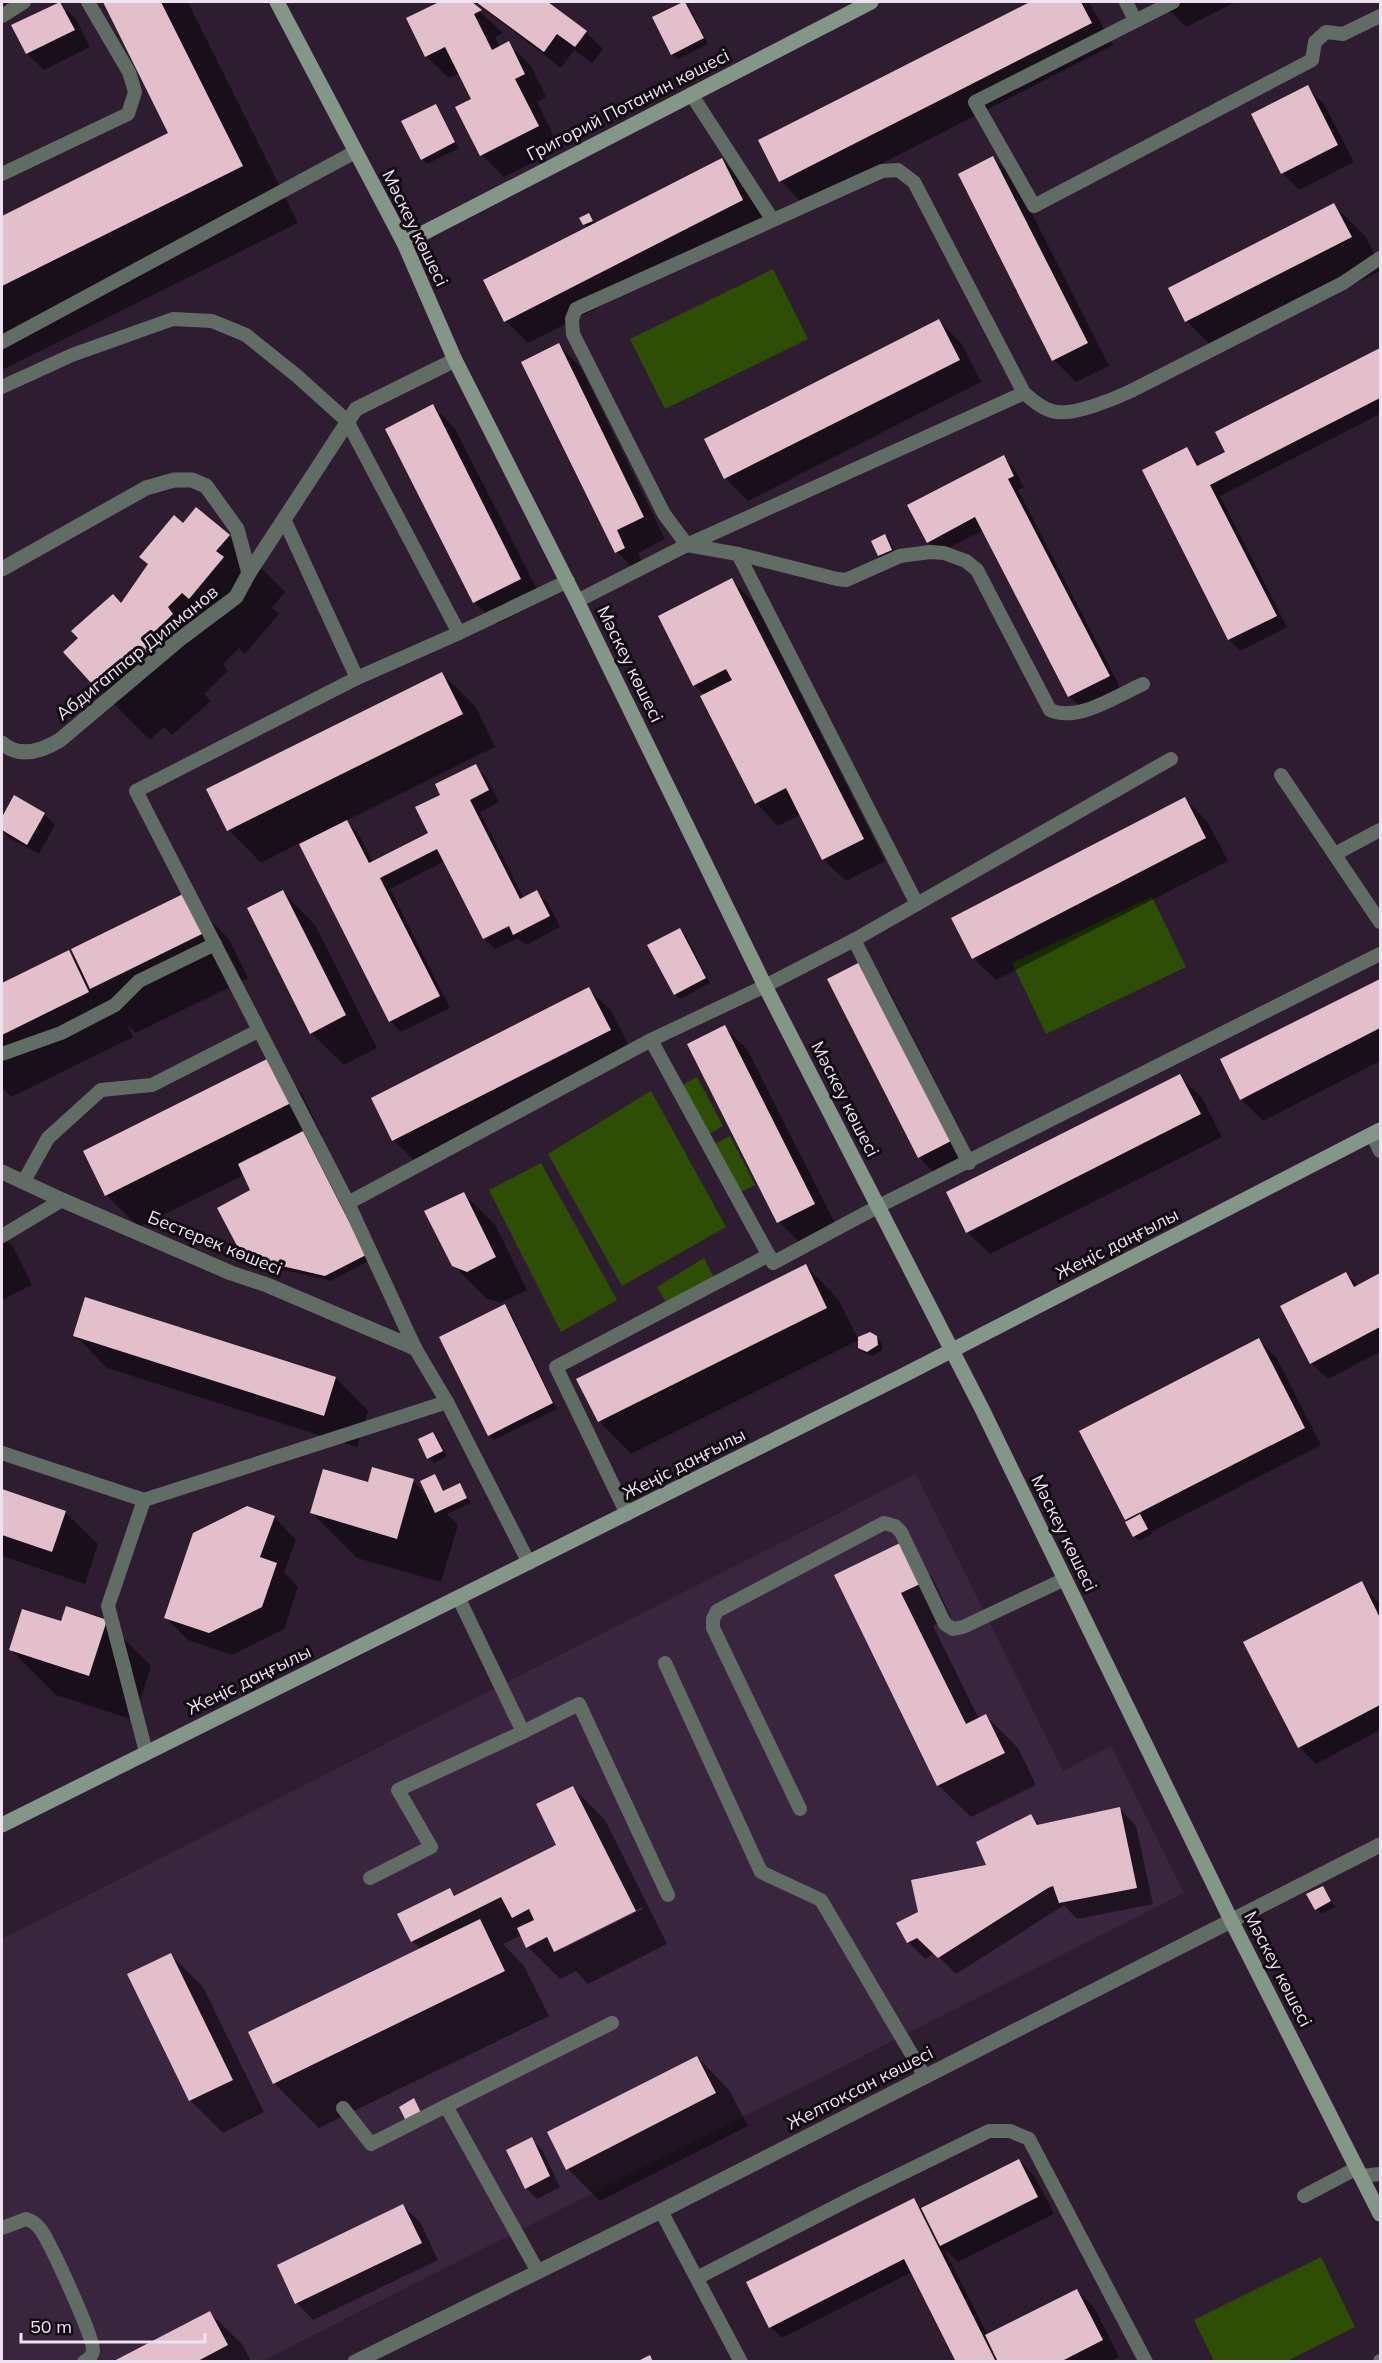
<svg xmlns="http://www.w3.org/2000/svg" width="1382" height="2363" font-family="Mulish,sans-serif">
<rect width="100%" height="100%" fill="#2e1d31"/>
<path fill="#3a253f" d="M916 1474 1063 1771 1111 1746 1184 1893 262 2361 2 2362V1939Z"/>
<g fill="#2f4e05">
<path d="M773 269 808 339 665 409 630 339Z"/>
<path d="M1152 897 1186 967 1046 1034 1012 963Z"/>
<path d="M697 1077 723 1126 708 1135 681 1086Z"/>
<path d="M651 1091 726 1227 622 1286 548 1154Z"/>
<path d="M730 1136 755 1185 739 1193 713 1145Z"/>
<path d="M541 1163 617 1300 561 1332 489 1190Z"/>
<path d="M704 1258 714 1278 667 1304 657 1287Z"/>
<path d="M1321 2257 1355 2327 1287 2361H1214L1194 2320Z"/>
</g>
<g fill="#0007" fill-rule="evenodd">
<path d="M104 2H187L189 4 298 223 2 370V217L170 134Z"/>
<path d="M442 2H469L503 33 495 37 500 47 508 43 531 66 546 97 537 102 560 149 504 177 482 155 473 99 460 73 449 78 426 56 408 19Z"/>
<path d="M475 2H545L586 32 603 49 592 63 574 50 561 68Z"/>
<path d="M685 2 690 8 708 44 678 59 672 54Z"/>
<path d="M1034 2H1089L1113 45 803 204 781 181 760 141Z"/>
<path d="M1161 2H1236L1186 27Z"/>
<path d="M59 3 76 19 90 47 44 70 27 54 13 26Z"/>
<path d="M1307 87 1324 104 1354 162 1299 190 1282 173Z"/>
<path d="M435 106 440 111 459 148 427 164 422 159Z"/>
<path d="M993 157 1015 180 1109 366 1076 382 1054 360 960 174Z"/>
<path d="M722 160 744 182 765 223 528 343 506 321 588 228 584 224 589 215 596 224Z"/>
<path d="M1334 205 1366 237 1380 265V271L1219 353 1186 321Z"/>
<path d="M939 321 961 343 981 382 748 501 726 479 706 440Z"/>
<path d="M559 345 581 368 665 539 638 553 646 571 639 574 617 552Z"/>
<path d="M1380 350V414L1220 496 1287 627 1240 651 1229 640 1144 471 1187 449 1201 466 1227 452 1217 433Z"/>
<path d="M433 406 455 429 543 601 497 624 474 602Z"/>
<path d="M1003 457 1014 468 1024 487 1018 490 1120 687 1080 707 1069 696 983 530 939 553 928 542Z"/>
<path d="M183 525 229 536 285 592 272 608 279 614 245 654 239 648 223 664 228 671 204 694 211 701 172 735 164 727 150 740 94 684 121 605 149 565 141 557Z"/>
<path d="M885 536 890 541 896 555 884 561 879 556 873 542Z"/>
<path d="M732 580 754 602 885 861 846 881 823 859 801 814 778 826 756 803 704 695 694 685Z"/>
<path d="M442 674 475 706 495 747 345 821 358 833 373 863 430 834 442 796 475 766 486 777 499 802 480 812 524 899 537 892 548 903 560 927 526 945 518 938 495 949 484 938 445 861 390 889 450 1008 401 1032 390 1021 300 843 261 863 229 830ZM515 921 516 924 486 939V936Z"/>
<path d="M14 798 44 814 55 825 39 854 9 838 2 830V820Z"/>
<path d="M1185 799 1207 821 1228 861 996 980 973 958Z"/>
<path d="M283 892 315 925 377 1048 344 1065 311 1033Z"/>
<path d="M185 895 229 939 248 978 136 1033 127 1024 133 1037 11 1097 2 1087V985L68 952 78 962Z"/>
<path d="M680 929 685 934 710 983 680 999 675 994Z"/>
<path d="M864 962 886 984 976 1162 941 1180 919 1157Z"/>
<path d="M1380 981V1061L1263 1121 1241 1099 1222 1060Z"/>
<path d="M589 989 611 1011 632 1052 416 1162 393 1140Z"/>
<path d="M724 1027 747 1049 837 1227 801 1244 779 1222Z"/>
<path d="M269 1060 301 1092 322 1135 310 1142 370 1260 331 1281 250 1262 245 1257 252 1191 244 1175 139 1227 106 1195Z"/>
<path d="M1180 1076 1202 1098 1222 1137 990 1254 967 1232Z"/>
<path d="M464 1194 496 1226 527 1290 500 1303 486 1298 453 1265Z"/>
<path d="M2 1235 13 1247 32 1285 2 1300Z"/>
<path d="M806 1266 838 1299 858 1339 870 1334 877 1337 882 1343V1350L873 1356 865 1353 859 1347V1340L631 1454 599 1421Z"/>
<path d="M1346 1274 1359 1286 1380 1275V1352L1328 1379 1311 1363Z"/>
<path d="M86 1299 336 1378 368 1411 357 1447 107 1368 75 1335Z"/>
<path d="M504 1306 510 1311 557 1409 494 1440 489 1435Z"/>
<path d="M1259 1340 1276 1357 1321 1445 1151 1532 1152 1534 1139 1541 1134 1536 1129 1522 1082 1432Z"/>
<path d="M433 1433 438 1439 447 1456 434 1463 429 1458Z"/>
<path d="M434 1476 445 1492 459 1485 471 1503 447 1514 458 1525 441 1582 357 1558 312 1513 413 1481 428 1496Z"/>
<path d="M2 1491 65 1512 98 1544 85 1584 2 1556Z"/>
<path d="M274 1517 296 1540 284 1572 298 1587 284 1629 232 1655 188 1640 166 1618Z"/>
<path d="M899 1544 932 1577 951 1617 933 1626 979 1719 986 1716 1018 1748 1036 1785 971 1817 938 1785 836 1576Z"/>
<path d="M1361 1583 1380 1604V1730L1316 1764 1299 1747Z"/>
<path d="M106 1621 151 1666 134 1720 56 1695 11 1650 62 1623Z"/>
<path d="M573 1788 605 1820 667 1944 588 1984 576 1971 560 1979 528 1947 522 1935 503 1944 524 1966 549 2016 319 2128 274 2083 421 1949 412 1941 450 1890 456 1896 558 1846ZM642 1907 643 1909 563 1949V1946Z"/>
<path d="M1120 1809 1136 1826 1153 1904 1077 1919 1064 1905 956 1974 935 1953 925 1959 908 1942 920 1913 988 1867 1031 1816 1041 1826Z"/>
<path d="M1323 1888 1335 1907 1321 1914 1316 1909Z"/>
<path d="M171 1955 203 1987 264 2112 223 2133 190 2100Z"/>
<path d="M697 2057 729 2090 748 2126 600 2201 568 2169Z"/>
<path d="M531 2139 542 2150 560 2187 537 2199 526 2188Z"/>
<path d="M1019 2160 1035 2177 1054 2214 958 2262 944 2249 988 2336 1077 2290 1094 2307 1119 2357 1109 2362H958L912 2272 782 2338 770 2327 913 2200 923 2209Z"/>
<path d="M403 2206 420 2222 438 2260 313 2320 297 2303 279 2266Z"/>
<path d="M210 2313 243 2345 251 2362H116Z"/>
</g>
<g fill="#e3bfcc">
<path d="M60 2 75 30 26 54 11 25Z"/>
<path d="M103 2H161L243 166 2 286V216L168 133Z"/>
<path d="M439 2H472L482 10 474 14 492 50 509 41 525 74 515 79 539 126 480 156 455 107 471 99 445 47 425 57 406 18Z"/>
<path d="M476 2H548L587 31 575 47 557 34 544 52Z"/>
<path d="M683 2H685L704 38 671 55 652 17Z"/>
<path d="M1030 2H1081L1092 23 779 182 758 140Z"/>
<path d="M1308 85 1338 145 1281 174 1251 114Z"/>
<path d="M436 104 455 142 421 160 401 121Z"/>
<path d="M993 156 1088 343 1052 361 958 174Z"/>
<path d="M722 158 743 200 504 322 483 280Z"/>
<path d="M1334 203 1352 237 1185 322 1168 288Z"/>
<path d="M589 213 593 221 583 225 579 218Z"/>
<path d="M939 319 960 360 724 479 704 439Z"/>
<path d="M559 343 644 517 617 530 625 548 615 553 521 362Z"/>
<path d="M1380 348V398L1210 485 1277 616 1228 640 1142 470 1187 447 1197 466 1225 452 1215 432Z"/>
<path d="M433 404 521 579 473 603 385 429Z"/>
<path d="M1004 455 1014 476 1008 479 1110 676 1068 697 975 517 927 543 907 505Z"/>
<path d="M196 507 230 535 216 551 224 557 189 599 182 593 168 607 173 614 149 637 156 644 115 680 108 672 93 685 63 652 78 638 71 631 113 594 121 603 148 564 139 557 174 515 183 523Z"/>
<path d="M885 534 892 550 878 556 871 541Z"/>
<path d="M732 578 864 839 822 860 786 788 755 804 700 696 732 680 726 669 693 686 658 616Z"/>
<path d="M442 672 463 714 227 831 206 789Z"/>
<path d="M476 764 489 790 470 800 520 899 537 890 550 916 513 935 509 926 483 939 437 849 380 878 440 996 389 1022 299 844 347 820 369 863 428 833 415 807 440 795 435 784Z"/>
<path d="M14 795 45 813 27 845 2 830V817Z"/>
<path d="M1185 797 1206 838 972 959 951 918Z"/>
<path d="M283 890 346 1015 310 1034 247 908Z"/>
<path d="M185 893 204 933 90 989 71 949Z"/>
<path d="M680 928 706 978 674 995 647 945Z"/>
<path d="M69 950 89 992 2 1035V983Z"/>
<path d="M864 960 955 1139 918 1158 827 979Z"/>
<path d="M1380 979V1028L1240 1100 1220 1059Z"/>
<path d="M589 987 611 1030 392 1141 371 1098Z"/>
<path d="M725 1025 815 1204 777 1223 687 1044Z"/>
<path d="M269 1058 291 1103 105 1196 83 1151Z"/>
<path d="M1180 1074 1201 1114 966 1233 946 1192Z"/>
<path d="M303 1131 366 1255 325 1276 243 1257 217 1208 250 1190 238 1164Z"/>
<path d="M464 1192 496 1257 467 1272 452 1266 424 1211Z"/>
<path d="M806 1264 827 1308 598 1422 576 1379Z"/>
<path d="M1346 1272 1354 1287 1380 1273V1327L1310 1364 1280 1306Z"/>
<path d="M85 1297 336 1377 324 1416 73 1336Z"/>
<path d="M505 1304 553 1403 488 1436 439 1337Z"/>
<path d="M870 1332 877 1336 878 1345 867 1352 858 1348V1337Z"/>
<path d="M1259 1338 1305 1428 1125 1520 1079 1431Z"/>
<path d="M433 1432 443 1451 427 1459 418 1439Z"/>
<path d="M372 1467 414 1479 397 1539 310 1513 323 1469 368 1482Z"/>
<path d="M435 1474 443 1491 460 1483 467 1498 435 1513 420 1481Z"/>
<path d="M2 1489 66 1511 52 1552 2 1535Z"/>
<path d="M247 1506 275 1516 260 1557 277 1563 262 1607 209 1633 164 1618 193 1533Z"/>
<path d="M1140 1514 1148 1529 1133 1537 1125 1522Z"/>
<path d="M900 1543 920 1584 901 1593 966 1724 986 1714 1005 1753 937 1786 834 1575Z"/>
<path d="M1362 1581 1380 1618V1705L1298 1748 1243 1642Z"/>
<path d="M66 1606 107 1620 89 1676 9 1650 22 1609 61 1621Z"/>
<path d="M573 1786 636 1911 554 1952 547 1937 526 1948 517 1928 534 1920 529 1909 512 1918 501 1897 411 1942 397 1914 450 1888 454 1896 556 1845 536 1804Z"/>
<path d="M1120 1807 1137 1888 1059 1903 1053 1886 1048 1888 938 1958 917 1938 907 1943 896 1923 918 1912 911 1880 986 1865 976 1842 1031 1814 1037 1825Z"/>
<path d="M1323 1886 1331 1901 1315 1910 1306 1894Z"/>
<path d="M480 1919 505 1971 273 2084 248 2032Z"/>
<path d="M171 1953 233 2080 189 2101 127 1974Z"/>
<path d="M697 2056 716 2093 566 2170 547 2132Z"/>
<path d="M414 2098 422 2115 407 2123 399 2107Z"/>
<path d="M532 2137 550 2176 525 2189 506 2150Z"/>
<path d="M1019 2159 1038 2197 940 2246 921 2208Z"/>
<path d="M914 2198 996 2362H956L904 2259 769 2328 746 2282Z"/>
<path d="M403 2204 422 2243 295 2304 277 2265Z"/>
<path d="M1077 2289 1103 2340 1060 2362H998L985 2335Z"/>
<path d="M210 2311 228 2345 196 2362H112Z"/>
<path d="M650 2355 653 2362H636Z"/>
</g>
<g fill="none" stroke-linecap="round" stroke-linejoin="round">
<g stroke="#616d64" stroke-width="14">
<path d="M1126 2 1135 20"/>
<path d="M1173 2 975 102 1034 206 1312 60 1315 42 1326 32 1343 34 1380 16"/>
<path d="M2 16 24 2"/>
<path d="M691 94 772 219"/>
<path d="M2 174 128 114 135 92 129 72 88 2"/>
<path d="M2 342 355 152"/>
<path d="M2 387 72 355 173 319 212 321 246 335 297 376 347 421 459 633 357 678 136 791 348 1203 415 1348 447 1402 529 1563"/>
<path d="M1024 393 687 545 664 514 573 334 572 319 576 309 882 171 898 170 914 182 1024 393C1033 400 1044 411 1057 412 1075 415 1114 399 1131 391L1343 283 1380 258"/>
<path d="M284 519 357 678"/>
<path d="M738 554 837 579 846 580 900 556 930 552 944 553 966 561 977 570 1050 710C1077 723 1118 695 1143 684"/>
<path d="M577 601 687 545 738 554 917 904"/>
<path d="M459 633 568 581"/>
<path d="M1281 775 1380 922"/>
<path d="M1335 854 1380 830"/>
<path d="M854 940 969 1163"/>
<path d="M651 1040 773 1263 879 1206 1380 954"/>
<path d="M2 1054 61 1033 115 1005 139 981 215 944"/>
<path d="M1372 1134 1380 1151"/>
<path d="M24 1181 48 1138 101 1090 152 1085 258 1031"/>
<path d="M348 1203 651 1040 765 986 854 940 1171 759"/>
<path d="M2 1236 62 1200"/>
<path d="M2 1453 144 1500"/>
<path d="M627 1514 556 1367 769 1255"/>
<path d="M665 1663 761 1872 821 1900 925 2077"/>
<path d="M523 1732 579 1704 668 1895"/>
<path d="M146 1752 108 1606 144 1500 447 1402"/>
<path d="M800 1809 713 1628V1619L717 1611 884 1523 895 1526 901 1532 945 1624 953 1629 963 1627 1065 1579"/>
<path d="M370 1878 431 1847 398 1790 523 1732 459 1599"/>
<path d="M343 2108 371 2144 446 2106"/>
<path d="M1362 2176 1380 2174"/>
<path d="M1304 2196 1357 2168"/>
<path d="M661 2211 741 2362"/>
<path d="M2 2228 26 2219C33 2221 37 2224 41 2230 50 2243 95 2339 93 2351 92 2356 89 2359 84 2362"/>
<path d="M537 2270 446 2106 612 2023"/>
<path d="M697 2278 856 2196 989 2131H1010L1029 2139 1146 2362"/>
<path d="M1380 2362V2361"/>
</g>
<g stroke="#616d64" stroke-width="15">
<path d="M2 569 146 488 174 480H192L206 486 237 529 249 573"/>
<path d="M2 743C20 759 42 751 60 740L180 639 236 597 249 573 356 409 455 360"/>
<path d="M2 1172 62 1200 231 1273 267 1285 415 1348"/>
<path d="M355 2362 661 2211 1380 1845"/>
</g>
<g stroke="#849688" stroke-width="15">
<path d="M277 2 404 243 455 360 577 601 765 986 982 1409 1231 1920 1380 2214"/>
<path d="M404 243 871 2"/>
<path d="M2 1825 904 1375 1380 1130"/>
</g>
</g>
<g text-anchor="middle" stroke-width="6" stroke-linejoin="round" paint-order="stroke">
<g font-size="18" fill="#eee2f0" stroke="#120a13">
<text transform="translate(628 105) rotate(-27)" y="6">Григорий Потанин көшесі</text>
<text transform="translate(415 228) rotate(64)" y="6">Мәскеу көшесі</text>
<text transform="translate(137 653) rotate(-39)" y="6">Абдигаппар Дилманов</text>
<text transform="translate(630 664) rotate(64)" y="6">Мәскеу көшесі</text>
<text transform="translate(845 1099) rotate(63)" y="6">Мәскеу көшесі</text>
<text transform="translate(215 1243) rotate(22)" y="6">Бестерек көшесі</text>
<text transform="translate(1117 1244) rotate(-27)" y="6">Жеңіс даңғылы</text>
<text transform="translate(684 1464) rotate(-27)" y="6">Жеңіс даңғылы</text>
<text transform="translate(1064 1533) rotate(64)" y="6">Мәскеу көшесі</text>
<text transform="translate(249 1680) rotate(-26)" y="6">Жеңіс даңғылы</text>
<text transform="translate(1278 1969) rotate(63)" y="6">Мәскеу көшесі</text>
<text transform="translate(860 2088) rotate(-27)" y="6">Желтоқсан көшесі</text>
</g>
</g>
<rect width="1382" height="2363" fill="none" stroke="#eee2f0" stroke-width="6"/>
<path d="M21 2333v9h184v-9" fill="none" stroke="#eee2f0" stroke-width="3"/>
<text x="30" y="2333" font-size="18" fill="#eee2f0" stroke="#120a13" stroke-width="4.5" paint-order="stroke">50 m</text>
</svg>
